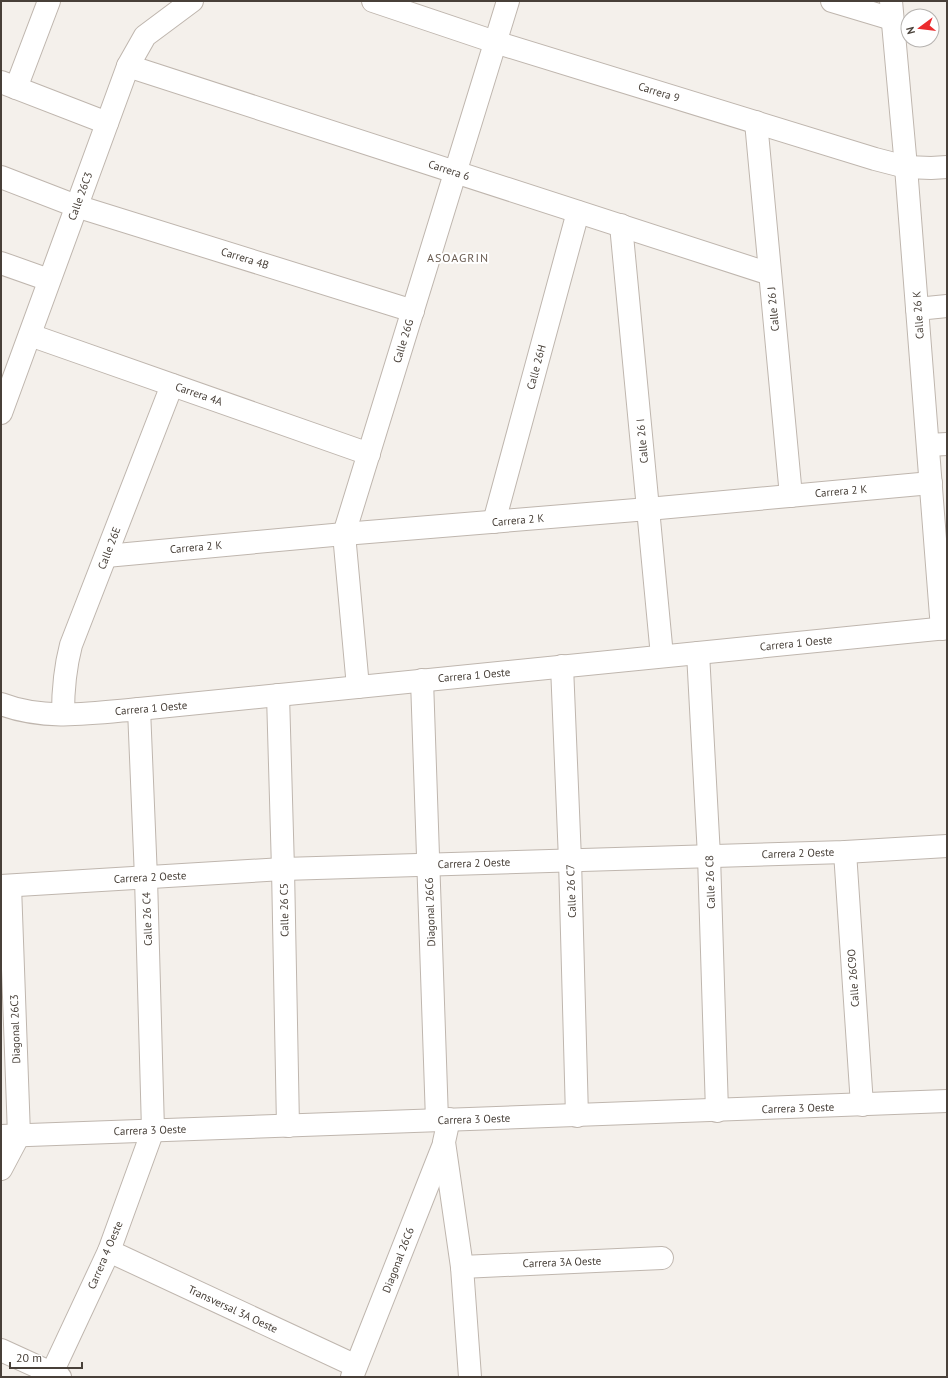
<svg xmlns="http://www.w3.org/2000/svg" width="948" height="1378" font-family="'PT Sans',sans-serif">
<rect width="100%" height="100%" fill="#f4f0eb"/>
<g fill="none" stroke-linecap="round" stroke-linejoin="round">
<g stroke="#bfb6ae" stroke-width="24">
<g id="minor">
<path d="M373 1 495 42 875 159 906 167 931 168 947 167"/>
<path d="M832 1 892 19"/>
<path d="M891 1 906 167 942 629"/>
<path d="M128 66 770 274"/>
<path d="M1 82 107 123"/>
<path d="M16 88 49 1"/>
<path d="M756 122 791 496"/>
<path d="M1 177 76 206 413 311"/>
<path d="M621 225 662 656"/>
<path d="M1 263 49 280"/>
<path d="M917 309 947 306"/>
<path d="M30 335 369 454"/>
<path d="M1 413 128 66 145 36 192 1"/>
<path d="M928 445 947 444"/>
<path d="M494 522 578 212"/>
<path d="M106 556 344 534 648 509 931 483"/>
<path d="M698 653 709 856 717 1111"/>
<path d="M562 666 570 860 577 1116"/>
<path d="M422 680 437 1120"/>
<path d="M358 687 344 534 508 1"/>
<path d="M278 695 283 869 288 1126"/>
<path d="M63 714C63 690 65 668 71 645L172 385"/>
<path d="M845 852 862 1105"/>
<path d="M1 886 283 869 845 852 947 846"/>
<path d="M449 1119 444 1142 462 1267 470 1377"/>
<path d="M1 1169 19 1135 10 886"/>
<path d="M109 1251 356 1366"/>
<path d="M462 1267 662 1258"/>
<path d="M1 1350 60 1377"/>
<path d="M50 1377 109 1251 153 1130 146 878 139 709"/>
<path d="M352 1377 444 1144"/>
</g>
</g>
<g stroke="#bfb6ae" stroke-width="24">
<g id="tertiary">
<path d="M1 704C45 721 94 713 139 709L947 628"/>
<path d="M1 1136C316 1124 632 1114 947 1101"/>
</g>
</g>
<use href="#minor" stroke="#fff" stroke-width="22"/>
<use href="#tertiary" stroke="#fff" stroke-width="22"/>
</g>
<g text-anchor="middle" stroke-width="4" stroke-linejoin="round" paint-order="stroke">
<g font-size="11" fill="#484039" stroke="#fff">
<text transform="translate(659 92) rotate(17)" y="4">Carrera 9</text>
<text transform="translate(449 170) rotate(18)" y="4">Carrera 6</text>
<text transform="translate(80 196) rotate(-70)" y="4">Calle 26C3</text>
<text transform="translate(245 258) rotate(17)" y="4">Carrera 4B</text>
<text transform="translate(773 309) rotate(-95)" y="4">Calle 26 J</text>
<text transform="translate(918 315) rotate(-94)" y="4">Calle 26 K</text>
<text transform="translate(403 341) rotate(-73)" y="4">Calle 26G</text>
<text transform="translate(536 367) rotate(-75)" y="4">Calle 26H</text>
<text transform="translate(199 394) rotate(19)" y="4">Carrera 4A</text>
<text transform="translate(642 441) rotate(-95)" y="4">Calle 26 I</text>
<text transform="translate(841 491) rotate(-5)" y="4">Carrera 2 K</text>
<text transform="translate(518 520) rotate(-5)" y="4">Carrera 2 K</text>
<text transform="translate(196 547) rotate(-5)" y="4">Carrera 2 K</text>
<text transform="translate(109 548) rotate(-69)" y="4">Calle 26E</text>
<text transform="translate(796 643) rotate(-6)" y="4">Carrera 1 Oeste</text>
<text transform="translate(474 675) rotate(-5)" y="4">Carrera 1 Oeste</text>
<text transform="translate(151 708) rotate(-5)" y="4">Carrera 1 Oeste</text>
<text transform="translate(798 853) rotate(-2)" y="4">Carrera 2 Oeste</text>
<text transform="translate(474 863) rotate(-2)" y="4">Carrera 2 Oeste</text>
<text transform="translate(150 877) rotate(-3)" y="4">Carrera 2 Oeste</text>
<text transform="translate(710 882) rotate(-92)" y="4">Calle 26 C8</text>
<text transform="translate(571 891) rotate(-92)" y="4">Calle 26 C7</text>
<text transform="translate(284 910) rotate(-91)" y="4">Calle 26 C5</text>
<text transform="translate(430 912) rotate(-92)" y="4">Diagonal 26C6</text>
<text transform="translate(147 919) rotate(-92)" y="4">Calle 26 C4</text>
<text transform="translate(853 978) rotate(-94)" y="4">Calle 26C9O</text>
<text transform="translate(15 1029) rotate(-92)" y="4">Diagonal 26C3</text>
<text transform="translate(798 1108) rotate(-2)" y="4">Carrera 3 Oeste</text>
<text transform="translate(474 1119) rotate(-2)" y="4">Carrera 3 Oeste</text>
<text transform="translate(150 1130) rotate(-2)" y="4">Carrera 3 Oeste</text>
<text transform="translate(105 1255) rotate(-67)" y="4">Carrera 4 Oeste</text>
<text transform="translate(398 1260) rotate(-69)" y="4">Diagonal 26C6</text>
<text transform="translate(562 1262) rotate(-2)" y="4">Carrera 3A Oeste</text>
<text transform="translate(233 1309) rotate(25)" y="4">Transversal 3A Oeste</text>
</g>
<g font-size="12" letter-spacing="1" fill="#6a5c51" stroke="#fff">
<text x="458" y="262">ASOAGRIN</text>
</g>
</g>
<rect width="948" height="1378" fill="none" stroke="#484039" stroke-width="4"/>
<g transform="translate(920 28) rotate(255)"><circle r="19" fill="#ffffff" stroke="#b6b3b0"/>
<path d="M0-3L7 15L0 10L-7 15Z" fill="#eb2b2d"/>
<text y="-6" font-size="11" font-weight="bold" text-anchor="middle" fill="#484039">N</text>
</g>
<path d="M10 1362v6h72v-6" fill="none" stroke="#484039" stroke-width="2"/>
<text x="16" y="1362" font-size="12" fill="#484039" stroke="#ffffff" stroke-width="3" paint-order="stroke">20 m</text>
</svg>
